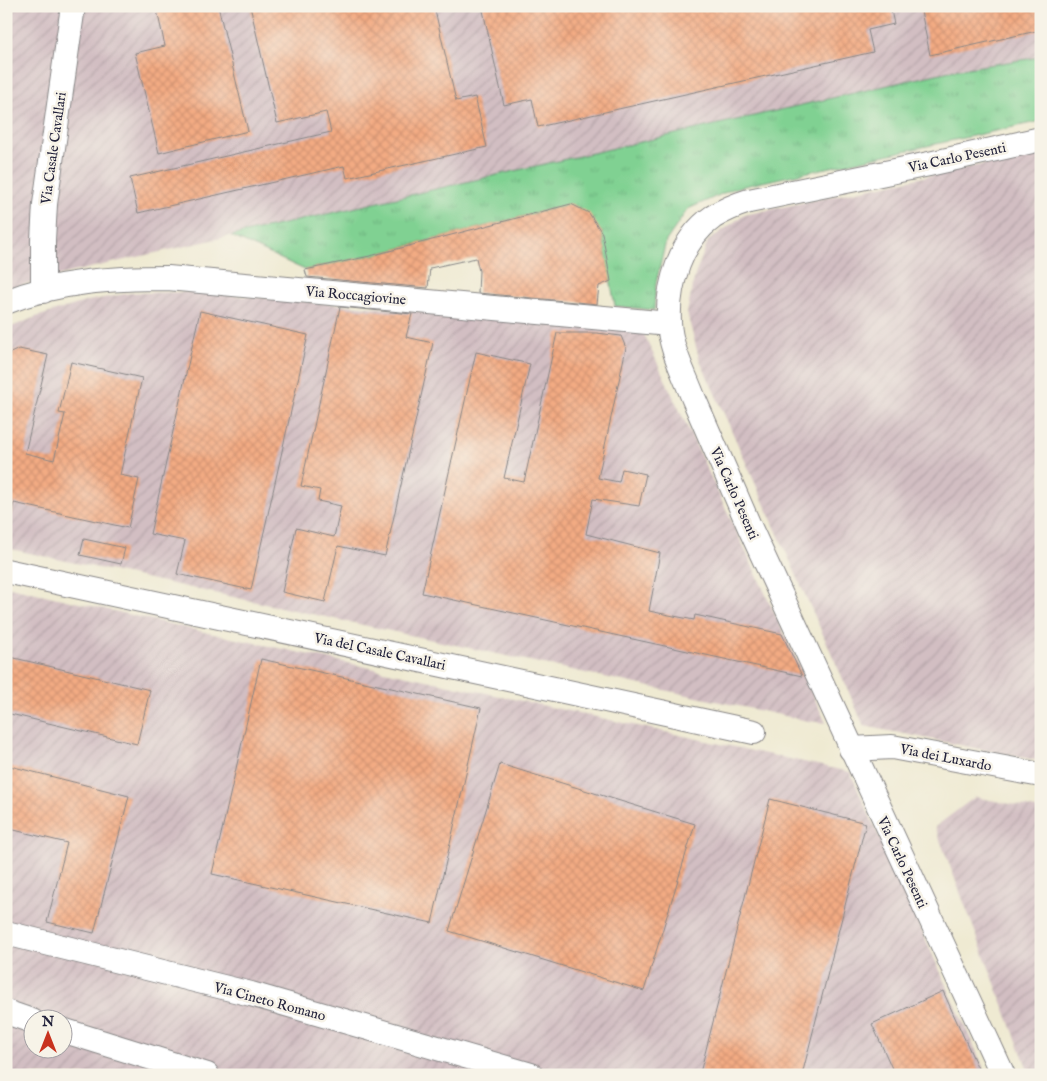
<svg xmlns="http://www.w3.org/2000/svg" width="1047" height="1081" font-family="'IM FELL English',serif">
<defs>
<pattern id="industrial-furrows" width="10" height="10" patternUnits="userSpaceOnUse" patternTransform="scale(1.25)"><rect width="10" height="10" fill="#d2bec2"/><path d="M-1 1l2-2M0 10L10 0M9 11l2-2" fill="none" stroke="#b4a3a8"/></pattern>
<pattern id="grass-tufts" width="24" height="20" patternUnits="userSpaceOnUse" patternTransform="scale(1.25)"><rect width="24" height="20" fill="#80d192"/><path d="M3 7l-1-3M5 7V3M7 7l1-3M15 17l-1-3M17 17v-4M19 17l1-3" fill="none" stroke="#6eb37f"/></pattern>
<pattern id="building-cross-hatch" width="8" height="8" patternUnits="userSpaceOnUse" patternTransform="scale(1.25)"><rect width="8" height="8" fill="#f3ab83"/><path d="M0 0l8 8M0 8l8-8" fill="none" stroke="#d09372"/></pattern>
</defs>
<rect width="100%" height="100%" fill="#f7f3e8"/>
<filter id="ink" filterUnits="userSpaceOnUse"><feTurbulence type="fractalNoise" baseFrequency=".02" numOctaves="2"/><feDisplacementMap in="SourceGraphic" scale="10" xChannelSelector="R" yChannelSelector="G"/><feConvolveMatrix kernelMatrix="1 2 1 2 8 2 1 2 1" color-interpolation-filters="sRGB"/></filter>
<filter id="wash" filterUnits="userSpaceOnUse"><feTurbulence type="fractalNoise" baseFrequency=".0096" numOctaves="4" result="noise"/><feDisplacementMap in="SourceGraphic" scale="20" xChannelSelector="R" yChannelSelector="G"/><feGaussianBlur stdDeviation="1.12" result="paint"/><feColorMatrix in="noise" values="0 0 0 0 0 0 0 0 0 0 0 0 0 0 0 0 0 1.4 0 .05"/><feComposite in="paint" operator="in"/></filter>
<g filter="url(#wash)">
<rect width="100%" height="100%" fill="#efead2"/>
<g fill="url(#industrial-furrows)" fill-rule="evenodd">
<path d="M6 6H1041V57L954 70 72 272 6 289Z"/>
<path d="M1041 152V761L864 726 699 358 687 313 695 275 708 241 744 215Z"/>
<path d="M192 292 642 330 826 723 808 721 6 548V329L36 317 88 301 130 293Z"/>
<path d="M6 586 204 632 850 772 987 1075H6ZM32 1018H62V1048H32Z"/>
<path d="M975 797 1041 810V1075H1030L935 827Z"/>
</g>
<path fill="url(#grass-tufts)" stroke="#517a66" d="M1041 57V121L735 188 688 209 666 241 656 283 654 310 615 306 602 233 571 204 370 256 305 270 231 236 954 70Z"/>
<g id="blocks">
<g fill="url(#building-cross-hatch)">
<path d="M156 6H218L248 131 159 153 135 53 165 46Z"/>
<path d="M250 6H434L456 101 475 97 487 147 347 178 344 166 138 213 130 178 331 132 326 112 277 123Z"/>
<path d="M482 6H890L894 24 868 30 873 52 538 127 532 99 504 105Z"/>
<path d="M920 6H1041V30L930 55Z"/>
<path d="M571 204 589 213 602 233 611 281 599 286 597 304 478 293 479 271 476 258 430 268 428 288 307 277 305 270 370 256Z"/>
<path d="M6 244 11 245 7 265H6Z"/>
<path d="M340 307 412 314 406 337 433 343 385 556 338 546 325 602 282 592 296 528 334 537 341 506 318 501 320 490 301 486Z"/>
<path d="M200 311 308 335 251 590 177 574 185 541 150 534Z"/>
<path d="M557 333H597L621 336 626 348 598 478 619 482 622 469 646 474 639 506 593 499 586 534 660 553 649 611 694 620 695 615 782 634 802 676 422 593 476 352 530 364 504 478 524 482Z"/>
<path d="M19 349 48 355 25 453 54 460 65 414 59 413 71 362 142 378 120 475 139 479 128 528 14 503 6 531V355Z"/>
<path d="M84 539 125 548 121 564 80 555Z"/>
<path d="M6 656 150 690 137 744 6 713Z"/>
<path d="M261 659 481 708 432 923 212 874Z"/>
<path d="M500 764 695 824 644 991 449 931Z"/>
<path d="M6 765 129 796 94 933 47 922 67 843 6 828Z"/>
<path d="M770 799 866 823 802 1075H706L700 1073Z"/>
<path d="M943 991 981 1075H895L872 1024Z"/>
</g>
</g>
</g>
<g filter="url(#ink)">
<use href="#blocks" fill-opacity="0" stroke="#888686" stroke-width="1"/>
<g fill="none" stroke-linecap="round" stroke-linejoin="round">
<g stroke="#888686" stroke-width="26">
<g id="minor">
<path d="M43 291V240L45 204 73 6"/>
<path d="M6 302C57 281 114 278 168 278L669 324"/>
<path d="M6 571 754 732"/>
<path d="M851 749 892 747 1041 775"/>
<path d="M6 933 251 994 531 1075"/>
<path d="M6 1012 32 1021"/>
<path d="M62 1030 207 1075"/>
<path d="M1003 1075C918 893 833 711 750 528 731 484 712 441 693 397 684 373 670 348 669 322 667 285 681 239 713 217 724 210 736 205 749 201L929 164 1041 139"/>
</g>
</g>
<use href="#minor" stroke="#fff" stroke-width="24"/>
</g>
</g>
<g text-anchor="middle" stroke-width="5" stroke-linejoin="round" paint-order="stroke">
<g font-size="14" fill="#22223b" stroke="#f7f3e8">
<text transform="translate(53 148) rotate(-82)" y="5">Via Casale Cavallari</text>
<text transform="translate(957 157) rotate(-12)" y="5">Via Carlo Pesenti</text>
<text transform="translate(356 295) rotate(5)" y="5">Via Roccagiovine</text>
<text transform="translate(735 493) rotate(66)" y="5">Via Carlo Pesenti</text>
<text transform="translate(380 651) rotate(12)" y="5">Via del Casale Cavallari</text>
<text transform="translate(946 757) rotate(11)" y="5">Via dei Luxardo</text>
<text transform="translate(903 862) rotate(65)" y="5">Via Carlo Pesenti</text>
<text transform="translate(270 1001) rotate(15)" y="5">Via Cineto Romano</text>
</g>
</g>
<rect width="1047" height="1081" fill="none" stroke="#f7f3e8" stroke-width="25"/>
<g transform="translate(48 1034)"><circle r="24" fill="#f7f3e8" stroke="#a29fa3"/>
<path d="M0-4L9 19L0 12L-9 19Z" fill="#c8321e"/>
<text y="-8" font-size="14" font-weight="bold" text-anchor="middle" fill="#22223b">N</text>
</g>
</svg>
